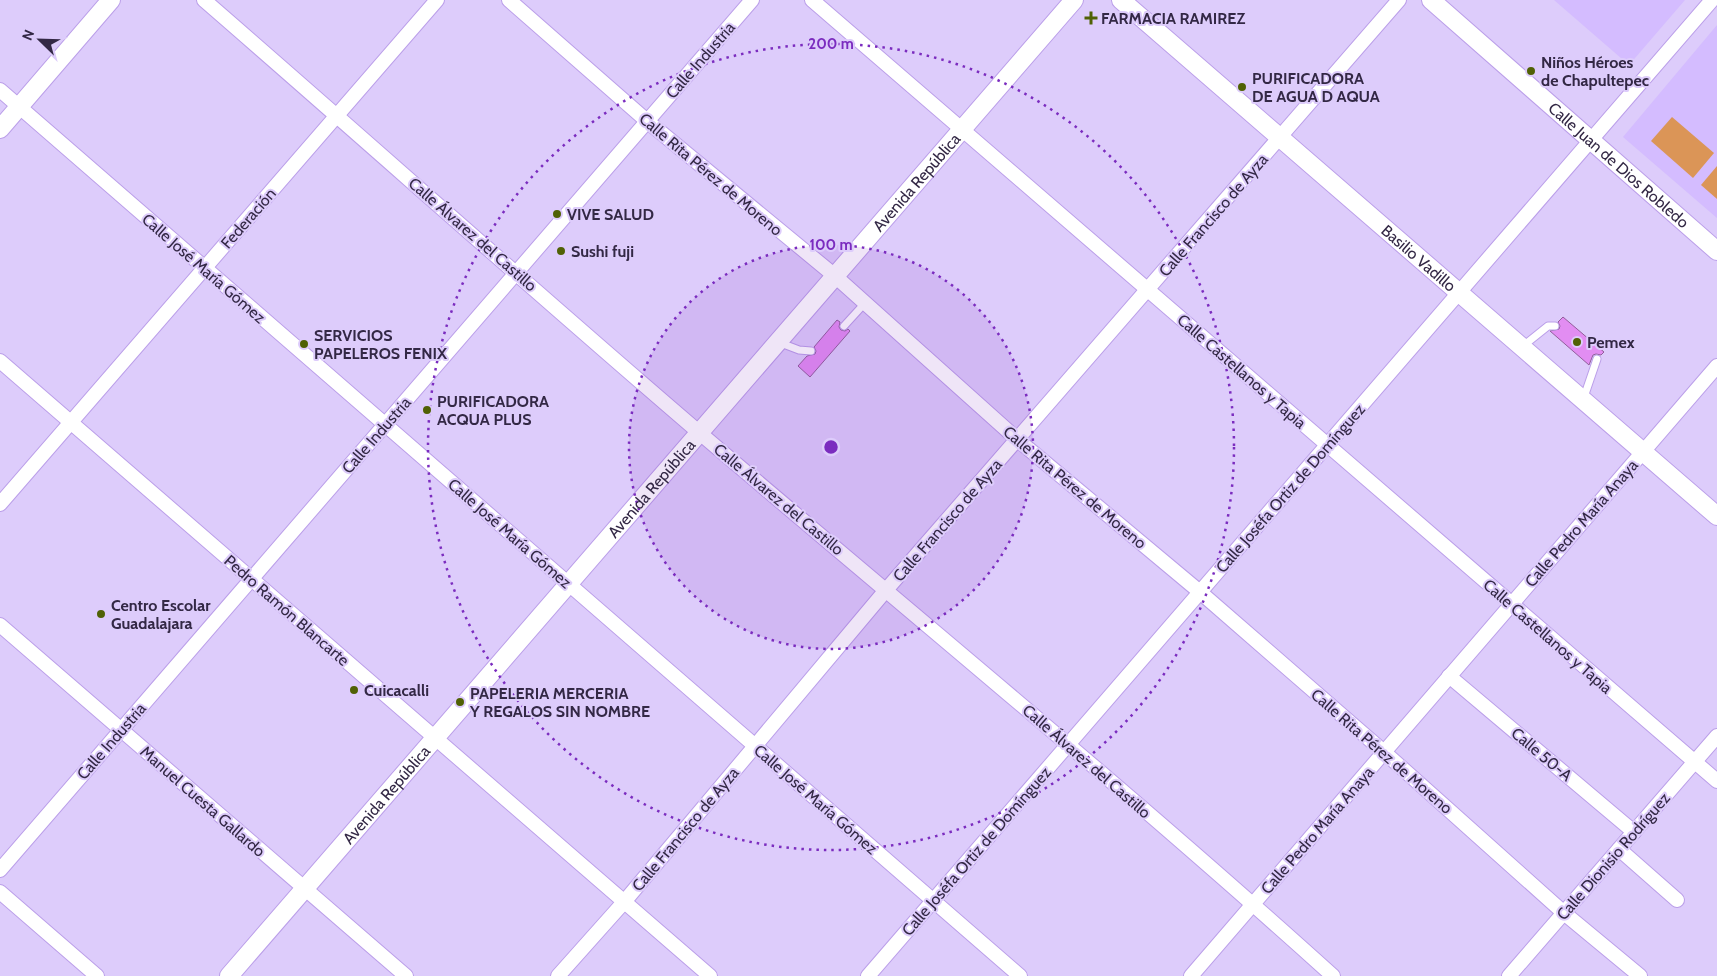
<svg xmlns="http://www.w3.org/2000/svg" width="1717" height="976" font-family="Cabin,sans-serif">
<rect width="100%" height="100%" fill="#ddccfb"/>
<g fill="#d4bcff">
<path d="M1554 0H1685L1629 65Z"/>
<path d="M1717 25V218L1623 137Z"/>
</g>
<g fill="#db9557">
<path d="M1672 117 1714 153 1693 178 1651 141Z"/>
<path d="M1717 166V199L1701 185Z"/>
</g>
<g fill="#e28df2" stroke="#925e9b">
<path d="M1563 317 1604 352 1601 355 1596 354 1593 355 1589 365 1550 331 1559 329 1560 326 1558 322Z"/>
<path d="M837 320 840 322 839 327 841 330 845 331 848 329 850 331 810 377 798 366 807 356 815 354 816 351 814 347Z"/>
</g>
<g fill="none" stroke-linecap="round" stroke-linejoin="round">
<g stroke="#bb9fe9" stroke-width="9">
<g id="service">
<path d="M844 326 865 303"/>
<path d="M778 342 799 350 811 351"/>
<path d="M1523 346 1548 326H1555"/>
<path d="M1583 400 1597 359"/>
</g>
</g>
<g stroke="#bb9fe9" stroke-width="16">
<g id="minor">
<path d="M204 0C370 144 534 291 701 434 912 614 1127 790 1333 976"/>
<path d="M509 0 647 121 835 276 1018 440 1200 592 1384 752 1564 913 1640 976"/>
<path d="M812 0 1717 781"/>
<path d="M0 90 1020 976"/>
<path d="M0 361 710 976"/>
<path d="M0 504 437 0"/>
<path d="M0 625 406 976"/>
<path d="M1449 676 1634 832"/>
<path d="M1619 849 1677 900"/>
<path d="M0 870 752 0"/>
<path d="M0 892 97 976"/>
<path d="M558 976 624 902 886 590 1399 0"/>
<path d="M868 976 1712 0"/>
<path d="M1191 976 1717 366"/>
<path d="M1509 976 1717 736"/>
</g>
</g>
<g stroke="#bb9fe9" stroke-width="20">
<g id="tertiary">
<path id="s1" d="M1121 0 1717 516"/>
<path id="s2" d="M1431 0 1717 251"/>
<path d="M0 129 111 0"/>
<path id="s3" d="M229 976 1074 0"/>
</g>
</g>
<use href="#service" stroke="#fff" stroke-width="7"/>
<use href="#minor" stroke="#fff" stroke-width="14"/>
<use href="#tertiary" stroke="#fff" stroke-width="18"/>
</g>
<circle cx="831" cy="447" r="202" fill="#7b2cbf" fill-opacity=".12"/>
<g fill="none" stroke="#7b2cbf" stroke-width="2.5" stroke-dasharray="2.5 5">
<circle cx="831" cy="447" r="202"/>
<circle cx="831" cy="447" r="403"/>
</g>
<g fill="#506105" stroke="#ddccfb" stroke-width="2">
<path d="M1088.5 10.5h5v5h5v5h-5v5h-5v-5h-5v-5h5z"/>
<circle cx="1531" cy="71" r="5"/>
<circle cx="1242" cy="87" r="5"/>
<circle cx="557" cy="214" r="5"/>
<circle cx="561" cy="251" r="5"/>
<circle cx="1577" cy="342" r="5"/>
<circle cx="304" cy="344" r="5"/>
<circle cx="427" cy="410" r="5"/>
<circle cx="101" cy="614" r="5"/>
<circle cx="354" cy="690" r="5"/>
<circle cx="460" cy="702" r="5"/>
</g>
<g text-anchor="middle" stroke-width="4" stroke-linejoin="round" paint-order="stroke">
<g font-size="16" font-weight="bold" fill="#332845" stroke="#ddccfb" text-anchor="start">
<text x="1101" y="24">FARMACIA RAMIREZ</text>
<text x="1541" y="68">Niños Héroes<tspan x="1541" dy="18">de Chapultepec</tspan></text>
<text x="1252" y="84">PURIFICADORA<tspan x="1252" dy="18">DE AGUA D AQUA</tspan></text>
<text x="567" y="220">VIVE SALUD</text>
<text x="571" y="257">Sushi fuji</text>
<text x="314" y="341">SERVICIOS<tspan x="314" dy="18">PAPELEROS FENIX</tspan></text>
<text x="1587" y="348">Pemex</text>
<text x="437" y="407">PURIFICADORA<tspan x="437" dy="18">ACQUA PLUS</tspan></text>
<text x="111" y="611">Centro Escolar<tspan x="111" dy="18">Guadalajara</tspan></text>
<text x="364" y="696">Cuicacalli</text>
<text x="470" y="699">PAPELERIA MERCERIA<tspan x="470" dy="18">Y REGALOS SIN NOMBRE</tspan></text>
</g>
<g font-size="16" fill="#332845" stroke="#ddccfb">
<text transform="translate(700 60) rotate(-49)" y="6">Calle Industria</text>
<text dy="6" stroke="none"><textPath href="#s2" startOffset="250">Calle Juan de Dios Robledo</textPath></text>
<text transform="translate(711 174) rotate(40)" y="6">Calle Rita Pérez de Moreno</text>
<text dy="6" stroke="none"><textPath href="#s3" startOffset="1050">Avenida República</textPath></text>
<text transform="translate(1213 215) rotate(-49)" y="6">Calle Francisco de Ayza</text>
<text transform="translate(248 218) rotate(-49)" y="6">Federación</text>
<text transform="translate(473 234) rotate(41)" y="6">Calle Álvarez del Castillo</text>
<text dy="6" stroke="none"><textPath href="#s1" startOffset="394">Basilio Vadillo</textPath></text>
<text transform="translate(204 268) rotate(41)" y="6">Calle José María Gómez</text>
<text transform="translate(1242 371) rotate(41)" y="6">Calle Castellanos y Tapia</text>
<text transform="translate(376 435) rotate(-49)" y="6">Calle Industria</text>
<text transform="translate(1075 487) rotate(40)" y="6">Calle Rita Pérez de Moreno</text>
<text dy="6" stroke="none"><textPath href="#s3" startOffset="645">Avenida República</textPath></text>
<text transform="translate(1290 488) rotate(-49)" y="6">Calle Joséfa Ortiz de Domínguez</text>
<text transform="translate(779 499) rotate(40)" y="6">Calle Álvarez del Castillo</text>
<text transform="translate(947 520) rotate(-49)" y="6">Calle Francisco de Ayza</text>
<text transform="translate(1581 523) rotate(-49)" y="6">Calle Pedro María Anaya</text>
<text transform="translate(510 533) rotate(41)" y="6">Calle José María Gómez</text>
<text transform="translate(287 610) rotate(41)" y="6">Pedro Ramón Blancarte</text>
<text transform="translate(1548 636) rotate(41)" y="6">Calle Castellanos y Tapia</text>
<text transform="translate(111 741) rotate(-49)" y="6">Calle Industria</text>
<text transform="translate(1382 751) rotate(41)" y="6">Calle Rita Pérez de Moreno</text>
<text transform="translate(1542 754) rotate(40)" y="6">Calle 50-A</text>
<text transform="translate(1087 761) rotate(41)" y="6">Calle Álvarez del Castillo</text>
<text dy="6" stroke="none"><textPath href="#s3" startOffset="240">Avenida República</textPath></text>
<text transform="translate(816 799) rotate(41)" y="6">Calle José María Gómez</text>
<text transform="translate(203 801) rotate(41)" y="6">Manuel Cuesta Gallardo</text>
<text transform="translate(685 829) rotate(-50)" y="6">Calle Francisco de Ayza</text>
<text transform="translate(1317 830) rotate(-49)" y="6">Calle Pedro María Anaya</text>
<text transform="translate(976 851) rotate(-49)" y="6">Calle Joséfa Ortiz de Domínguez</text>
<text transform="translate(1613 856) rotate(-49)" y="6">Calle Dionisio Rodríguez</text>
</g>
</g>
<circle cx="831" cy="447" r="8" fill="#7b2cbf" stroke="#ddccfb" stroke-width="2.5"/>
<g font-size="15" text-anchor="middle" font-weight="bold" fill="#7b2cbf" stroke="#ddccfb" stroke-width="4" stroke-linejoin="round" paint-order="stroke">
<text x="831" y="49">200 m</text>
<text x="831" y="250">100 m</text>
</g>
<g transform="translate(40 40) rotate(293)" stroke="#ddccfb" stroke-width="4" paint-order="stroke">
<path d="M0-4L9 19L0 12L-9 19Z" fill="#332845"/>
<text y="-8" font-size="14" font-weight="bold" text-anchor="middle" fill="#332845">N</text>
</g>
</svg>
